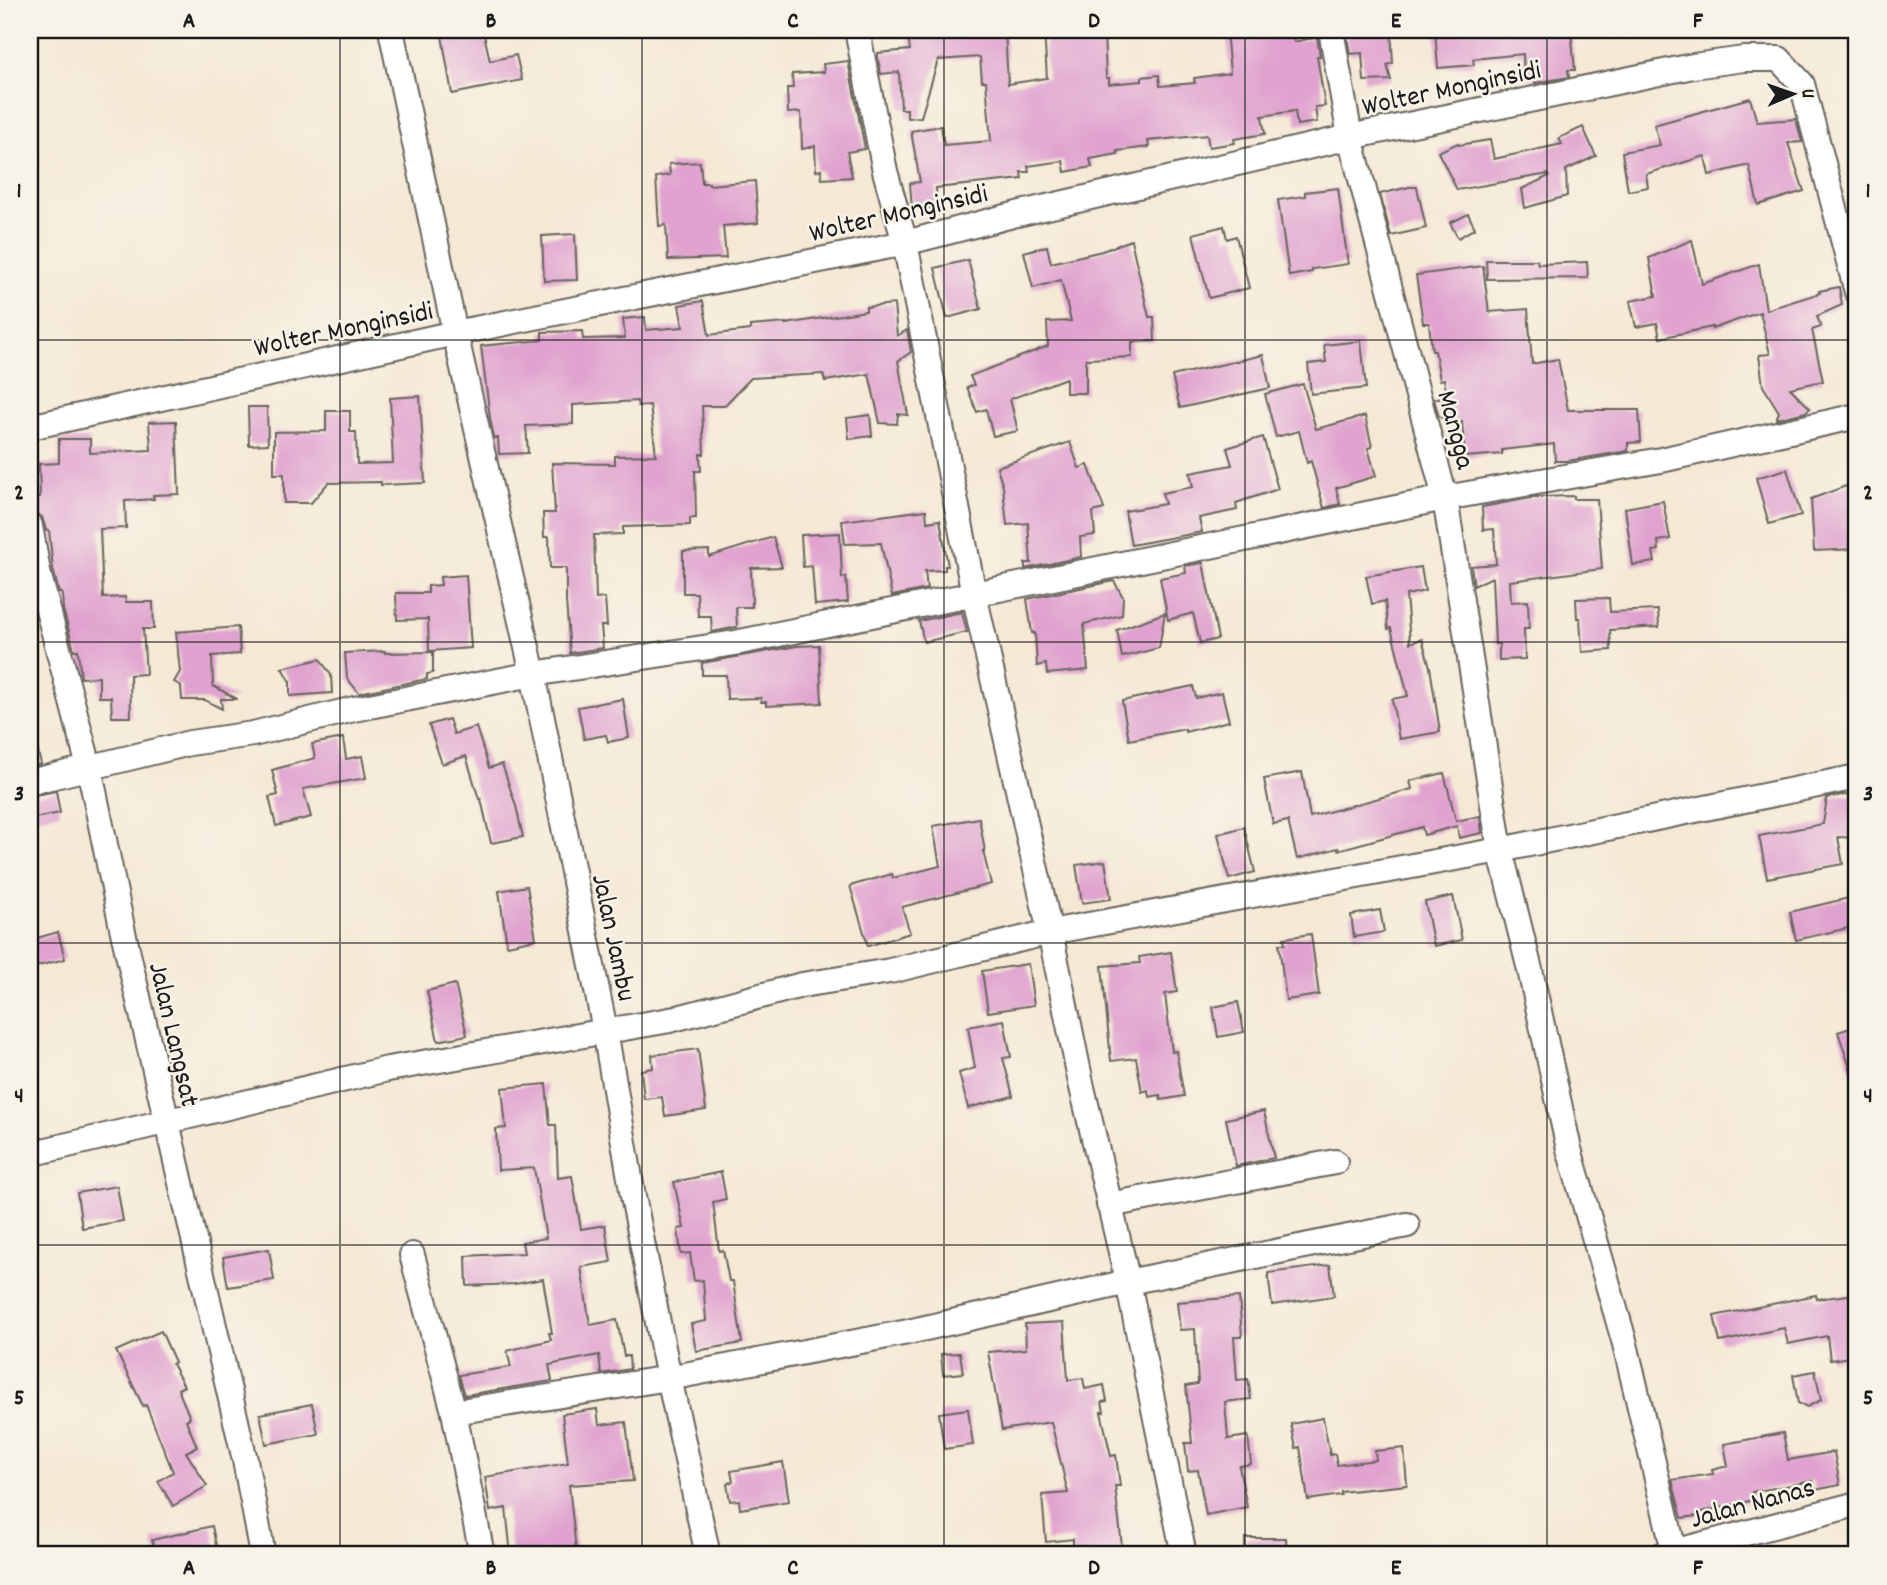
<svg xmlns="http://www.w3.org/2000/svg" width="1887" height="1585" font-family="Dekko,sans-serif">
<rect width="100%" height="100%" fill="#f7f3e8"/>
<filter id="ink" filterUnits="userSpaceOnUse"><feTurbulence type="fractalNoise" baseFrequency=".0143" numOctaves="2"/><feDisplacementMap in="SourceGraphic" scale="14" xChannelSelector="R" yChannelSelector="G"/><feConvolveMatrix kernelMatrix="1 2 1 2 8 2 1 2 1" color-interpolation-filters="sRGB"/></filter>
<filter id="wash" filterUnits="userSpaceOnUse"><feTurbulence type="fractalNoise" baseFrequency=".00686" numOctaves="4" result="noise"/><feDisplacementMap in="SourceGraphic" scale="28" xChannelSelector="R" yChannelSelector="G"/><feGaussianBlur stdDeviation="1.57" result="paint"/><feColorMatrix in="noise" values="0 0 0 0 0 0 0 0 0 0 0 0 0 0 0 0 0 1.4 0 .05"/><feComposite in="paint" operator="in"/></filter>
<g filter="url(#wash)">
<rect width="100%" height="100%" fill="#f5e9d5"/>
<g id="blocks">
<g fill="#e0a3cf">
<path d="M441 30H483L490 61 516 55 522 80 452 94Z"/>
<path d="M907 30H1005L1008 84 1047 78 1044 30H1104L1106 78H1109V84L1142 81V77L1159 75 1160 86 1195 83 1194 78 1230 73 1226 30H1292L1294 42 1317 37 1320 56H1317L1325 106 1315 107 1317 122 1297 125 1295 111 1262 116 1265 134 1234 139 1235 143 1209 147 1207 135 1148 141 1149 147 1117 151 1118 154 1090 159 1092 167 1065 172 1063 161 1028 166 1029 172H1021L1022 179 936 188 937 207 912 209 910 183 920 182 911 131 941 126 944 145 991 141 986 81H982L980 57 938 60 921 117 907 118V109H901L899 72 881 74 878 58V53L910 50Z"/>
<path d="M1346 30H1391L1393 63 1387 65 1391 80 1364 81 1362 53 1350 54Z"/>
<path d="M1435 30H1571L1575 70H1568L1569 77 1535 83 1534 78 1524 79 1523 54 1473 59 1474 65 1438 68Z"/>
<path d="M848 61 865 149 847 152 852 177 822 179 821 170 816 171 815 146 802 149 801 112 788 113 787 88H793L792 74 824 72 823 64Z"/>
<path d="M1750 98 1757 122 1796 119 1802 142 1788 143 1804 191 1758 205 1749 165 1709 175 1705 156 1646 174 1648 187 1628 191 1622 152 1660 145 1654 125Z"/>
<path d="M1583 127 1596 156 1566 170 1567 196 1525 208 1522 189 1549 176 1548 174 1457 190 1438 152 1458 143 1459 145 1490 140 1494 159 1562 144 1559 138Z"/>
<path d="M700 162 702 183H709V185L755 181 758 223 723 226 726 258 668 260 666 225 659 226 656 177 670 175 669 164Z"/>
<path d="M1409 187H1417L1426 228 1391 236 1380 194Z"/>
<path d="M1338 188 1348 264 1312 269V272L1289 276 1278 200 1305 196V192Z"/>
<path d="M1468 214 1475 228 1458 238 1450 223Z"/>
<path d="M1224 226 1227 239 1236 236 1249 288 1209 298 1193 234Z"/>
<path d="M575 234 577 280 544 281 542 236Z"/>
<path d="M1131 240 1149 317H1154L1155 341 1132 342V357L1086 359V393H1066V378L1010 399 1018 431 993 436 986 409 977 412 967 387 974 385 970 376 1048 346 1047 322 1071 321 1061 280 1033 288 1024 252 1047 246 1051 263 1102 251Z"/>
<path d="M1692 240 1702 284 1759 264 1766 310 1820 293 1819 291 1839 287 1842 305 1817 316 1821 327 1812 330 1823 381 1790 388 1810 408 1806 412 1776 419 1779 412 1763 386 1759 355 1770 354 1760 312 1712 329V327L1660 338 1657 323 1636 327 1630 301 1656 296 1649 258Z"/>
<path d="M968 260 981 309 947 318 935 268Z"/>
<path d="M1486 260H1537L1538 264 1587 262 1588 278 1487 279Z"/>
<path d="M1483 266 1489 312 1528 309 1532 364 1558 359 1568 410H1639L1641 442 1628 443V451L1567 461H1555L1554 444 1502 450V454L1465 457 1462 422 1451 424 1450 419 1439 417 1434 399 1447 396 1444 379 1440 380 1435 351H1432L1429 323H1423L1416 275Z"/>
<path d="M703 301 709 335 750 330V326L786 323V324L866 311V307L894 304 897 336 907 330 911 352 898 361 908 415 898 414 897 424 880 423 869 374 825 381 823 374 751 378 724 406H702L704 454H700L701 471H695L696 518H690V525L623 527V534L594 535 596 599 605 598 607 626H601L603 648 570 653 566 601V568H550L549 537H544L543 513H555L552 463 615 464V456L656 455 650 405 638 406 637 401 573 405V424L526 426 528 453 499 454 498 438H494L490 418 481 346 542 340V332L582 331 583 339 625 338 623 319 645 317 646 330 683 327 679 305Z"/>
<path d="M1361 341 1366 388 1311 394 1308 364 1326 362 1324 345Z"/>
<path d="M1263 355 1270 388 1180 408 1172 376Z"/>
<path d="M1303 384 1316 429 1365 416 1372 447 1368 448 1376 476 1336 488 1340 504 1324 508 1311 461 1307 463 1299 431 1276 437 1265 394Z"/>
<path d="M420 396 425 483 381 485V482L328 483 311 503H284V474H274V432L326 431V411H350V432H356L357 464 393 463 390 398Z"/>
<path d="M248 407H267L268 444 249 445Z"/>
<path d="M870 415 872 436 849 439 847 418Z"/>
<path d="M176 421 179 494 153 495 154 499 125 501 126 528 100 529 103 598 125 597 126 602H153L154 629H143L146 674 130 675 131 717H112L111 697H99V677L81 678 78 650H74L63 609 62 593H59L53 569 49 530H46L42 517 34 512V497H40L39 464 59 463V439H90V453L151 450 149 422Z"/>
<path d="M1263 437 1278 489 1236 503 1237 510 1199 518 1202 532 1131 545 1125 511 1165 504 1162 493 1193 487 1190 473 1232 465 1227 448Z"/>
<path d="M1070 442 1079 468 1088 465 1104 509 1093 512 1095 535 1080 537 1081 557 1025 569V563H1031L1028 523 1007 525 1003 487 997 467Z"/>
<path d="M1787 469 1801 515 1769 524 1756 478Z"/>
<path d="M1857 482V549L1814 551 1811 499Z"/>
<path d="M1574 496V499H1597L1602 569 1510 581 1511 602 1528 601 1529 629H1524L1525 659 1499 660V644H1495L1492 577 1474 586 1471 566 1496 564 1494 529 1483 530 1482 507 1536 497Z"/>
<path d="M1663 501 1670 539 1658 541 1659 550 1653 551 1655 562 1633 565 1625 508Z"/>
<path d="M926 510 927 522 940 520 948 566H945V570L925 571 927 589 892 596 881 543 845 544 842 521Z"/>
<path d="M840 533 842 578 846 577 848 602 815 605 812 566 803 567 801 535Z"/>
<path d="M773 537 782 567 751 568 752 607H736L737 627 712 632 711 616H698L697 593H683V551L709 550V557Z"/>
<path d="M1203 563 1218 639 1200 643 1193 613 1168 620 1160 578 1186 573 1185 566Z"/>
<path d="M1421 567 1425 591 1406 595 1409 630 1410 643 1422 639 1430 667 1440 732 1399 739 1392 699 1408 696 1391 628 1388 629 1385 601 1372 604 1366 576Z"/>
<path d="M466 575 471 648 429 651 428 619 397 620 396 593H428V586L441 585 440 577Z"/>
<path d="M1114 581 1123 597 1122 615 1084 624 1088 670 1047 674 1046 664 1037 666 1035 633H1032L1027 599Z"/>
<path d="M1609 598 1610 612 1658 610 1659 627 1610 630 1611 650 1582 652 1580 618H1577L1576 599Z"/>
<path d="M962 612 967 632 924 642 919 621Z"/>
<path d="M1165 613 1159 648 1122 657 1117 630Z"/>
<path d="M238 627 240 654 212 656 213 686 237 699H221L222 709 205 700H182L181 686 174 682 180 672 176 632Z"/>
<path d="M819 645 822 703 766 706V702H761V698L727 699 726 675H702V663L797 646Z"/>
<path d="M385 651V653L433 652V673L427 674V679L359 693 347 678 345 653Z"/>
<path d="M320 659 331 675 332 693 290 696V682L282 668Z"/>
<path d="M1193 686 1196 698 1222 692 1229 721 1185 732V729L1129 740 1122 701Z"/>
<path d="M623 699 629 738 608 742 606 735 584 739 578 707Z"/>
<path d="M449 719 454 734 476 727 489 768 502 764 516 806 523 837 491 843 481 799H479L466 756 442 764 429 725Z"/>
<path d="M343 738 346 759 362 756 366 778 303 789 311 817 276 826 269 797 278 795 272 770 315 758 312 744Z"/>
<path d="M36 743 41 764 30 767V744Z"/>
<path d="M1302 772 1310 817 1412 789 1410 781 1444 773 1456 821 1480 816 1482 833 1459 838 1457 826 1424 835 1422 827 1338 850V848L1297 859 1288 821 1273 824 1264 779Z"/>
<path d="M56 791 60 813 30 819V796Z"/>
<path d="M1842 795 1857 796 1855 838 1838 837 1843 864 1767 878 1759 836 1823 824 1827 798Z"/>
<path d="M979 818 985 851H983L991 884 902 907 910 933 868 946 850 886 892 874 893 878 940 866 933 826Z"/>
<path d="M1244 827 1255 872 1229 879 1218 834Z"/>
<path d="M1105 861 1111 899 1082 903 1076 865Z"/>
<path d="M527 886 536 939 507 945 499 891Z"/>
<path d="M1453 896 1462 940 1434 946 1425 902Z"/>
<path d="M1857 896V926L1796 940 1790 912Z"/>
<path d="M1380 910 1384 932 1354 937 1351 915Z"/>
<path d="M58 932 65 959 30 968V940Z"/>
<path d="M1311 934 1319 995 1286 1000 1279 944H1285L1284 938Z"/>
<path d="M1171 952 1177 992 1165 994 1172 1052 1176 1051 1184 1096 1161 1100 1160 1095 1149 1097 1148 1090 1142 1092 1136 1058 1111 1061 1102 966 1140 963 1139 957Z"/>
<path d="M1028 964 1034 1005 988 1012 982 971Z"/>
<path d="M455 984 467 1035 438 1041 427 991Z"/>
<path d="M1238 1002 1244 1032 1218 1037 1213 1007Z"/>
<path d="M1004 1020 1011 1057 1003 1058 1013 1096 968 1108 959 1073 975 1068 968 1027Z"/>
<path d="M1857 1026V1080H1854L1838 1032Z"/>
<path d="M698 1049 706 1110 665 1116 662 1097 644 1099 641 1070 653 1068 652 1055Z"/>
<path d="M546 1084 550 1125H556L558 1178 572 1176 581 1229 605 1225 611 1262 581 1267 590 1325 617 1320 624 1356H629L630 1369 601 1374 599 1355 549 1365 552 1381 465 1395 459 1375 511 1367 507 1351 551 1340 549 1333H552L543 1279 515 1284 467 1286 466 1256 524 1253 522 1242 546 1238 534 1168 498 1170 496 1129 506 1128 502 1088Z"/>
<path d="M1264 1111 1274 1158 1236 1166 1226 1119Z"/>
<path d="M721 1172 726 1199 713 1202 719 1251 723 1250 729 1281H733L742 1343 696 1351 691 1324 706 1321 703 1280 694 1281 690 1253 681 1254 678 1229 684 1228 674 1182Z"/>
<path d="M117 1186 123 1221 82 1228 77 1193Z"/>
<path d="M269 1249 274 1280 228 1287 223 1257Z"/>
<path d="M1330 1265 1334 1296 1272 1305 1268 1273Z"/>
<path d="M1857 1294V1356L1830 1360 1827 1336 1788 1344 1784 1328 1720 1342 1714 1316 1816 1295 1817 1299Z"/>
<path d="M1239 1297 1242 1337H1234L1237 1380 1248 1379 1251 1399 1225 1402 1228 1439 1248 1436 1251 1464 1239 1466 1247 1507 1206 1515 1198 1470 1188 1471 1185 1443H1192L1186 1386 1198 1384 1195 1329 1180 1330 1177 1302Z"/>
<path d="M1064 1322 1068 1380 1083 1378 1085 1389 1104 1385 1107 1401 1102 1402 1104 1412H1101L1111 1456 1116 1455 1120 1486H1115L1123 1555H1073V1539L1046 1542 1042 1495 1068 1493 1051 1422 1002 1430 988 1352 1026 1349 1025 1324Z"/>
<path d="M161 1331 175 1362 172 1364 184 1386 178 1389 190 1418 186 1420 197 1447 186 1452 207 1486 173 1506 158 1481 173 1472 146 1405 143 1406 116 1351Z"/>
<path d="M960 1353 963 1373 943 1375 941 1354Z"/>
<path d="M1815 1371 1821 1400 1807 1407 1798 1403 1793 1375Z"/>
<path d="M312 1404 318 1434 266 1444 260 1414Z"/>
<path d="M597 1409 599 1425 626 1422 633 1481 569 1485 576 1550 511 1555 506 1508 490 1511 485 1477 568 1463 562 1414Z"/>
<path d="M968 1409 973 1445 944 1449 939 1413Z"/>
<path d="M1323 1418 1330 1455 1335 1454 1337 1465 1376 1460 1375 1451 1404 1448 1407 1485 1341 1492V1495L1308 1500 1300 1447 1296 1448 1291 1424Z"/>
<path d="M1783 1433 1788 1460 1834 1452 1840 1485 1815 1490 1813 1481 1752 1492 1754 1500 1697 1513V1516L1682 1518 1672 1480 1713 1474 1712 1470 1728 1466 1724 1444Z"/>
<path d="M783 1462 789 1501 740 1509 739 1500 730 1501 727 1484 733 1481 731 1471Z"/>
<path d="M212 1526 218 1555H156L152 1540Z"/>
<path d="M1245 1538H1286L1287 1555H1245Z"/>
</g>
</g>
</g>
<g filter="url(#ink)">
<use href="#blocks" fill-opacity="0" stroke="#68645d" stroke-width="2"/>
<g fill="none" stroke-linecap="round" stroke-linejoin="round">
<g stroke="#68645d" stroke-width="28">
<g id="minor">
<path d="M391 30 455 333 533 674 605 1030 633 1196 669 1378 708 1555"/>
<path d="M857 30 885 171 905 243 974 594 1050 932 1081 1083 1128 1282 1184 1555"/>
<path d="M1331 30 1350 137 1445 498 1500 850 1530 970 1569 1149 1625 1344 1675 1555"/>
<path d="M30 427 455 333 905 243 1017 214 1350 137 1693 66 1744 59H1779L1802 84 1857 292"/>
<path d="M30 526 38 572 89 767 123 932 245 1460 263 1555"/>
<path d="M30 782 190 743 253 734 354 709 533 674 735 643 1445 498 1661 460 1857 416"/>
<path d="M30 1154 388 1069 670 1020 802 985 890 971 1050 932 1500 850 1857 777"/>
<path d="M1109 1205 1335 1162"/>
<path d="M412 1255 454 1412 482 1555"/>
<path d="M454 1412 669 1378 908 1332 1128 1282 1407 1225"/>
<path d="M1662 1555 1857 1504"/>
</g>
</g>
<use href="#minor" stroke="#fff" stroke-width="24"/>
</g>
</g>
<path fill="none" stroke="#1c1c1c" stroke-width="2" stroke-opacity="0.55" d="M340 30V1555M642 30V1555M944 30V1555M1245 30V1555M1547 30V1555M30 340H1857M30 642H1857M30 943H1857M30 1245H1857"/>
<g text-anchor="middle" stroke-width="5" stroke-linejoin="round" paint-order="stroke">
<g font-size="28" fill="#1c1c1c" stroke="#f7f3e8">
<text transform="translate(1451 86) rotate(-12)" y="10">Wolter Monginsidi</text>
<text transform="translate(898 211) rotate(-13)" y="10">Wolter Monginsidi</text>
<text transform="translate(343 327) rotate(-12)" y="10">Wolter Monginsidi</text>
<text transform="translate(1458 429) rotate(75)" y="10">Mangga</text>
<text transform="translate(616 937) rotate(78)" y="10">Jalan Jambu</text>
<text transform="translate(176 1034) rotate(77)" y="10">Jalan Langsat</text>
<text transform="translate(1752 1501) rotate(-15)" y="10">Jalan Nanas</text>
</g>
</g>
<rect width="1887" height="1585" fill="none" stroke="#f7f3e8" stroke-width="77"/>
<g transform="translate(1793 94) rotate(88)" stroke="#f7f3e8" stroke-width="5" paint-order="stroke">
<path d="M0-5L12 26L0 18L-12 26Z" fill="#1c1c1c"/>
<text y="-10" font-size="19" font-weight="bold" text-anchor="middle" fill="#1c1c1c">U</text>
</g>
<rect x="38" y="38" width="1810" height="1508" fill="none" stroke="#1c1c1c" stroke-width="2.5"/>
<g font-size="23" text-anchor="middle" font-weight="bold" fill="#1c1c1c">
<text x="189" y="27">A</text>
<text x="491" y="27">B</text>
<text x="793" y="27">C</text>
<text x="1094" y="27">D</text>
<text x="1396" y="27">E</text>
<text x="1698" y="27">F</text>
<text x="19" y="197">1</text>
<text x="1868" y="197">1</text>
<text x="19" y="499">2</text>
<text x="1868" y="499">2</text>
<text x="19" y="800">3</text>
<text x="1868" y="800">3</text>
<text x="19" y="1102">4</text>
<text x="1868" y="1102">4</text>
<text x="19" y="1404">5</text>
<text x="1868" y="1404">5</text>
<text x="189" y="1574">A</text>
<text x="491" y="1574">B</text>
<text x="793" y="1574">C</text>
<text x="1094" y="1574">D</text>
<text x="1396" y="1574">E</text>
<text x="1698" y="1574">F</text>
</g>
</svg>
